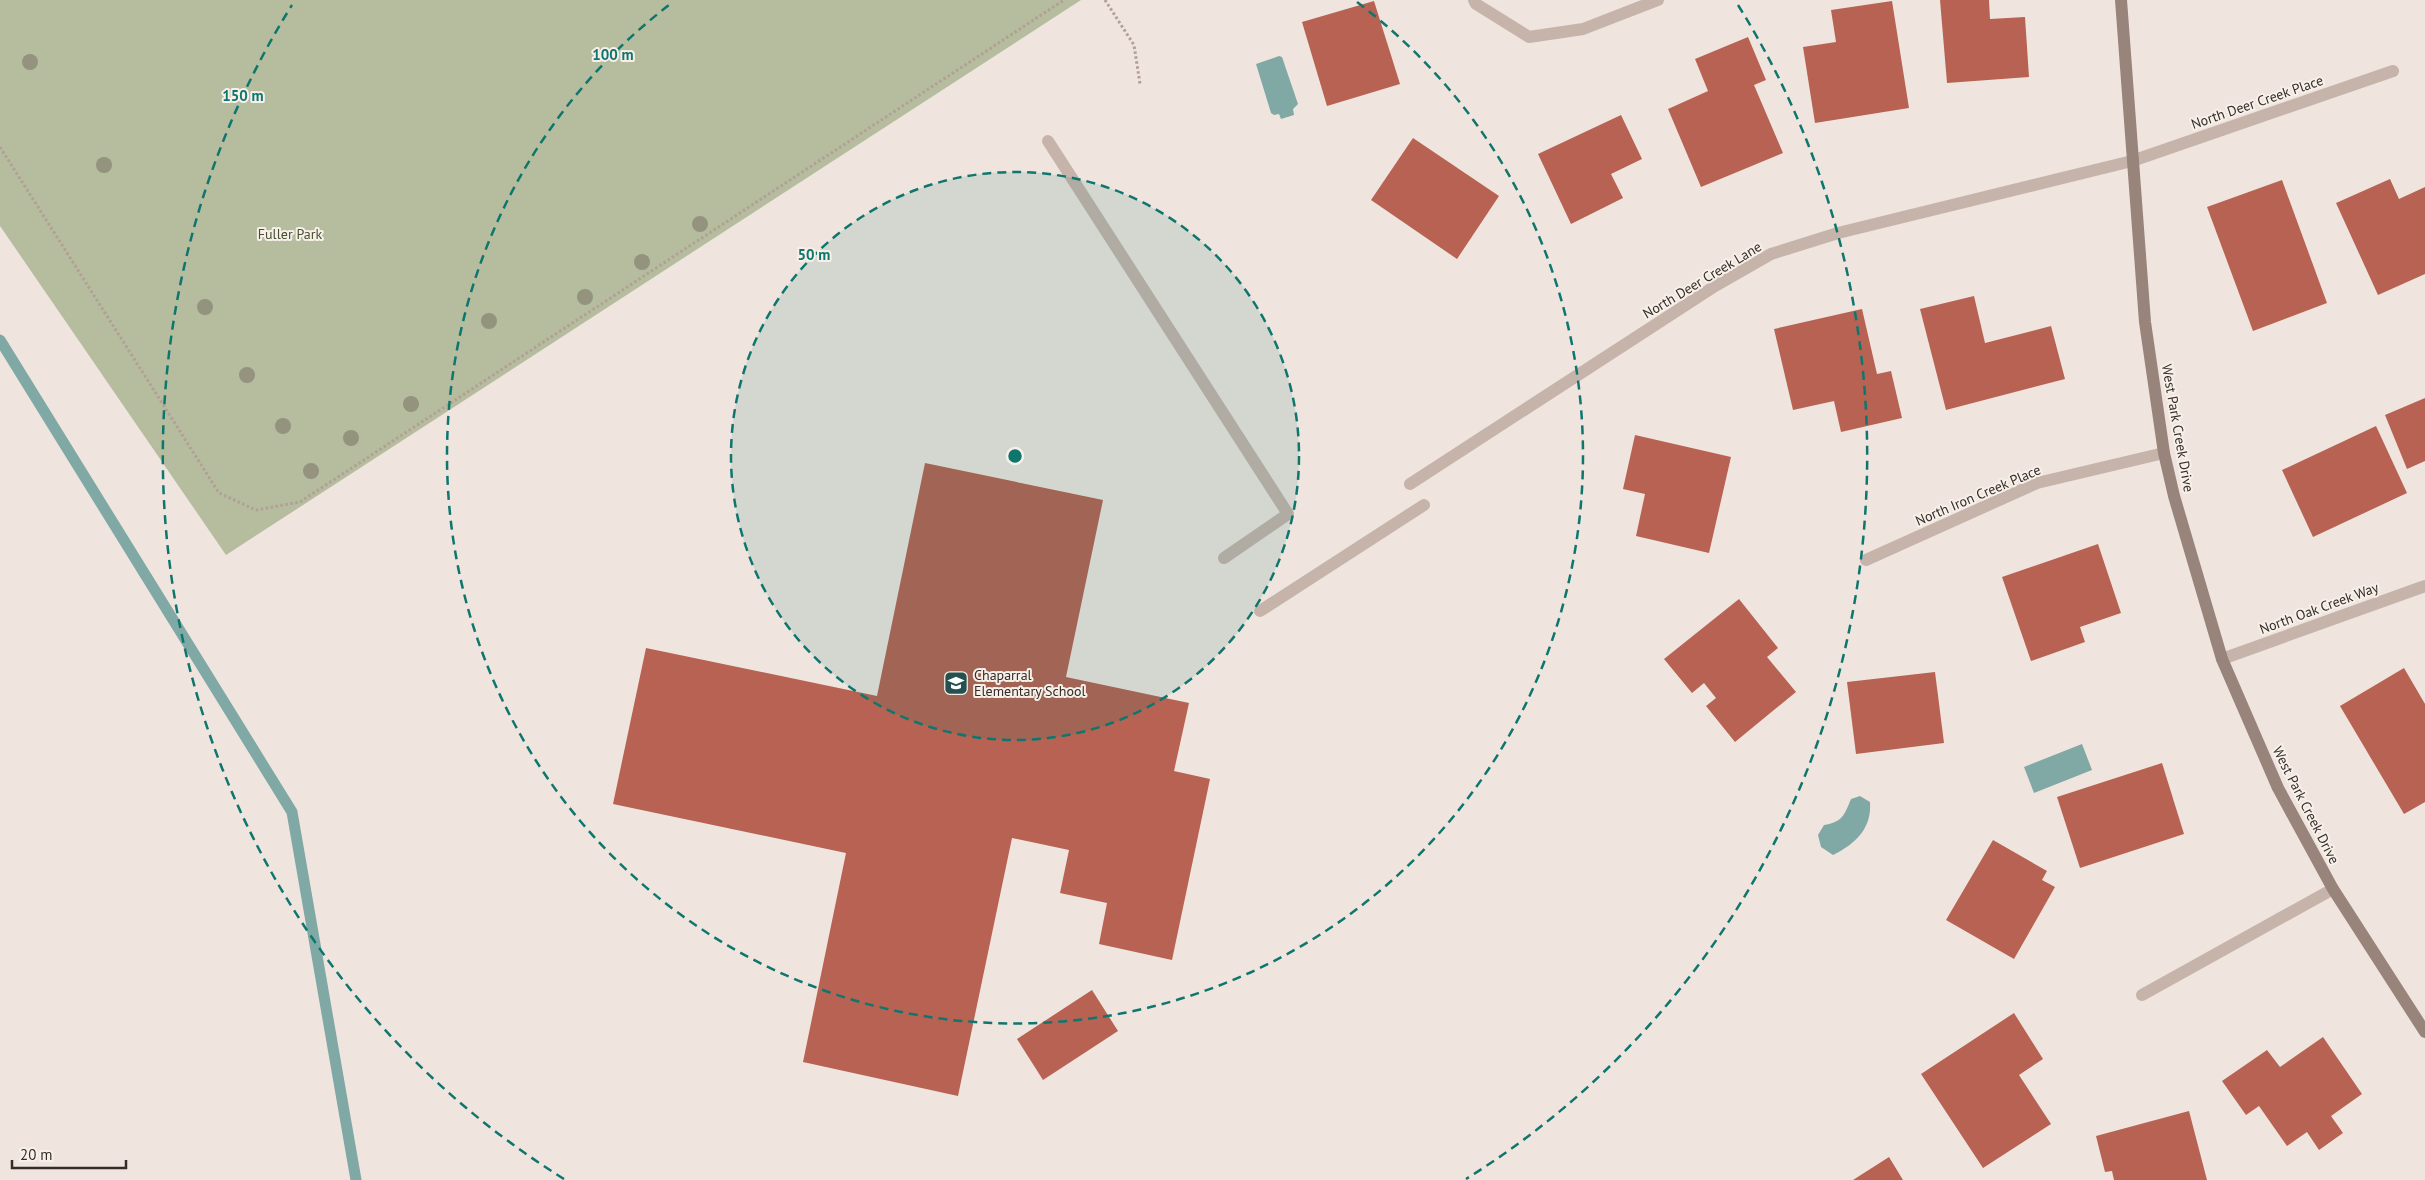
<svg xmlns="http://www.w3.org/2000/svg" width="2425" height="1180" font-family="'PT Sans',sans-serif">
<rect width="100%" height="100%" fill="#efe5de"/>
<path fill="#b6bd9f" d="M0 0H1081L226 555 0 226Z"/>
<g fill="#80a9a6">
<path d="M1279 56 1282 57 1298 104 1293 109 1294 115 1281 119 1279 114 1274 115 1271 113 1256 64Z"/>
<path d="M2082 744 2092 770 2034 793 2024 767Z"/>
<path d="M1860 796 1870 802C1872 829 1855 844 1833 855L1821 847 1818 835 1824 825C1842 822 1844 816 1851 799Z"/>
</g>
<g fill="none" stroke-linecap="round" stroke-linejoin="round">
<path stroke="#80a9a6" stroke-width="11" d="M0 340 292 812 356 1180"/>
</g>
<g fill="#b76253">
<path d="M1940 0H1989L1990 19 2025 17 2029 77 1947 83Z"/>
<path d="M1374 1 1400 84 1327 106 1302 22Z"/>
<path d="M1892 1 1909 108 1815 123 1803 47 1836 42 1831 10Z"/>
<path d="M1748 37 1766 80 1754 85 1783 153 1701 187 1668 109 1708 91 1695 59Z"/>
<path d="M1621 115 1642 159 1611 174 1623 198 1571 224 1538 154Z"/>
<path d="M1413 138 1499 196 1457 259 1371 200Z"/>
<path d="M2390 179 2399 199 2425 187V274L2378 295 2336 203Z"/>
<path d="M2282 180 2327 303 2253 331 2207 207Z"/>
<path d="M1974 296 1985 343 2051 326 2065 379 1946 410 1920 309Z"/>
<path d="M1862 309 1877 374 1891 371 1902 418 1841 432 1834 401 1793 410 1774 329Z"/>
<path d="M2425 398V461L2407 469 2385 415Z"/>
<path d="M2376 426 2407 493 2313 537 2282 470Z"/>
<path d="M1635 435 1731 457 1709 553 1636 536 1645 494 1623 489Z"/>
<path d="M925 463 1103 500 1066 677 1189 703 1174 771 1210 779 1172 960 1099 944 1107 903 1060 893 1069 850 1012 838 958 1096 803 1062 846 853 613 804 646 648 877 696Z"/>
<path d="M2098 544 2121 613 2080 627 2085 642 2031 661 2002 577Z"/>
<path d="M1739 599 1778 648 1767 657 1796 692 1735 742 1706 706 1716 698 1704 683 1692 693 1664 659Z"/>
<path d="M2404 668 2425 704V802L2404 814 2340 706Z"/>
<path d="M1935 672 1944 743 1856 754 1847 682Z"/>
<path d="M2162 763 2184 834 2080 868 2057 797Z"/>
<path d="M1993 840 2047 871 2042 880 2055 887 2014 959 1946 920Z"/>
<path d="M1092 990 1118 1031 1043 1080 1017 1039Z"/>
<path d="M2014 1013 2043 1059 2019 1075 2051 1124 1983 1168 1921 1074Z"/>
<path d="M2323 1037 2362 1094 2331 1116 2343 1133 2319 1150 2307 1132 2287 1146 2259 1106 2246 1115 2222 1081 2267 1050 2280 1067Z"/>
<path d="M2189 1111 2207 1180H2114L2112 1171 2105 1172 2096 1136Z"/>
<path d="M1889 1157 1903 1180H1853Z"/>
</g>
<g fill="none" stroke-linecap="round" stroke-linejoin="round">
<g stroke="#b29f95" stroke-width="3" stroke-dasharray="2.5 2.5" stroke-linecap="butt">
<path d="M1105 0 1134 45 1140 84"/>
<path d="M0 147 219 493 256 510 300 502 1064 0"/>
</g>
<g stroke="#c6b4ab" stroke-width="12">
<path d="M1048 141 1288 514 1224 558"/>
<path d="M1260 611 1424 505"/>
</g>
<g stroke="#c6b4ab" stroke-width="12">
<path d="M1474 0 1476 4 1529 37 1583 29 1658 0"/>
<path d="M1410 484 1715 286 1771 254 1838 233 2132 161 2393 71"/>
<path d="M1866 560 2037 483 2164 453"/>
<path d="M2222 659 2425 586"/>
<path d="M2142 995 2333 889"/>
</g>
<path stroke="#99847c" stroke-width="12" d="M2121 0 2145 322 2164 453 2174 496 2222 659 2278 788 2333 889 2425 1032"/>
</g>
<g fill="#93937e">
<circle cx="30" cy="62" r="8"/>
<circle cx="104" cy="165" r="8"/>
<circle cx="700" cy="224" r="8"/>
<circle cx="642" cy="262" r="8"/>
<circle cx="585" cy="297" r="8"/>
<circle cx="205" cy="307" r="8"/>
<circle cx="489" cy="321" r="8"/>
<circle cx="247" cy="375" r="8"/>
<circle cx="411" cy="404" r="8"/>
<circle cx="283" cy="426" r="8"/>
<circle cx="351" cy="438" r="8"/>
<circle cx="311" cy="471" r="8"/>
</g>
<circle cx="1015" cy="456" r="284" fill="#0f766e" fill-opacity=".12"/>
<g fill="none" stroke="#0f766e" stroke-width="2.5" stroke-dasharray="9 6">
<circle cx="1015" cy="456" r="284"/>
<path d="M1357 2A568 568 0 1 1 673 2"/>
<path d="M564 1179A852 852 0 0 1 292 5M1738 5A852 852 0 0 1 1466 1179"/>
</g>
<defs>
<g id="school-square" transform="scale(1.25)"><rect x="-9" y="-9" width="18" height="18" rx="4" fill="#245150" stroke="#f7f0e9"/><path d="M0-5L7-2L0 1L-7-2ZM-4 1L0 2.5L4 1V4Q0 6-4 4Z" fill="#fff"/></g>
</defs>
<g fill-rule="evenodd">
<use href="#school-square" x="956" y="683"/>
</g>
<g text-anchor="middle" stroke-width="4" stroke-linejoin="round" paint-order="stroke">
<g font-size="14" fill="#352c29" stroke="#f7f0e9">
<text transform="translate(2257 102) rotate(-19)" y="5">North Deer Creek Place</text>
<text transform="translate(1702 280) rotate(-31)" y="5">North Deer Creek Lane</text>
<text transform="translate(2178 428) rotate(80)" y="5">West Park Creek Drive</text>
<text transform="translate(1978 495) rotate(-23)" y="5">North Iron Creek Place</text>
<text transform="translate(2319 608) rotate(-20)" y="5">North Oak Creek Way</text>
<text transform="translate(2306 805) rotate(63)" y="5">West Park Creek Drive</text>
</g>
<g font-size="14" fill="#475030" stroke="#f7f0e9">
<text x="290" y="239">Fuller Park</text>
</g>
<g font-size="14" fill="#352c29" stroke="#f7f0e9" text-anchor="start">
<text x="974" y="680">Chaparral<tspan x="974" dy="16">Elementary School</tspan></text>
</g>
</g>
<circle cx="1015" cy="456" r="8" fill="#0f766e" stroke="#f7f0e9" stroke-width="2.5"/>
<g font-size="15" text-anchor="middle" font-weight="bold" fill="#0f766e" stroke="#f7f0e9" stroke-width="4" stroke-linejoin="round" paint-order="stroke">
<text x="613" y="60">100 m</text>
<text x="243" y="101">150 m</text>
<text x="814" y="260">50 m</text>
</g>
<path d="M12 1160v8h114v-8" fill="none" stroke="#352c29" stroke-width="2.5"/>
<text x="20" y="1160" font-size="15" fill="#352c29" stroke="#f7f0e9" stroke-width="4" paint-order="stroke">20 m</text>
</svg>
